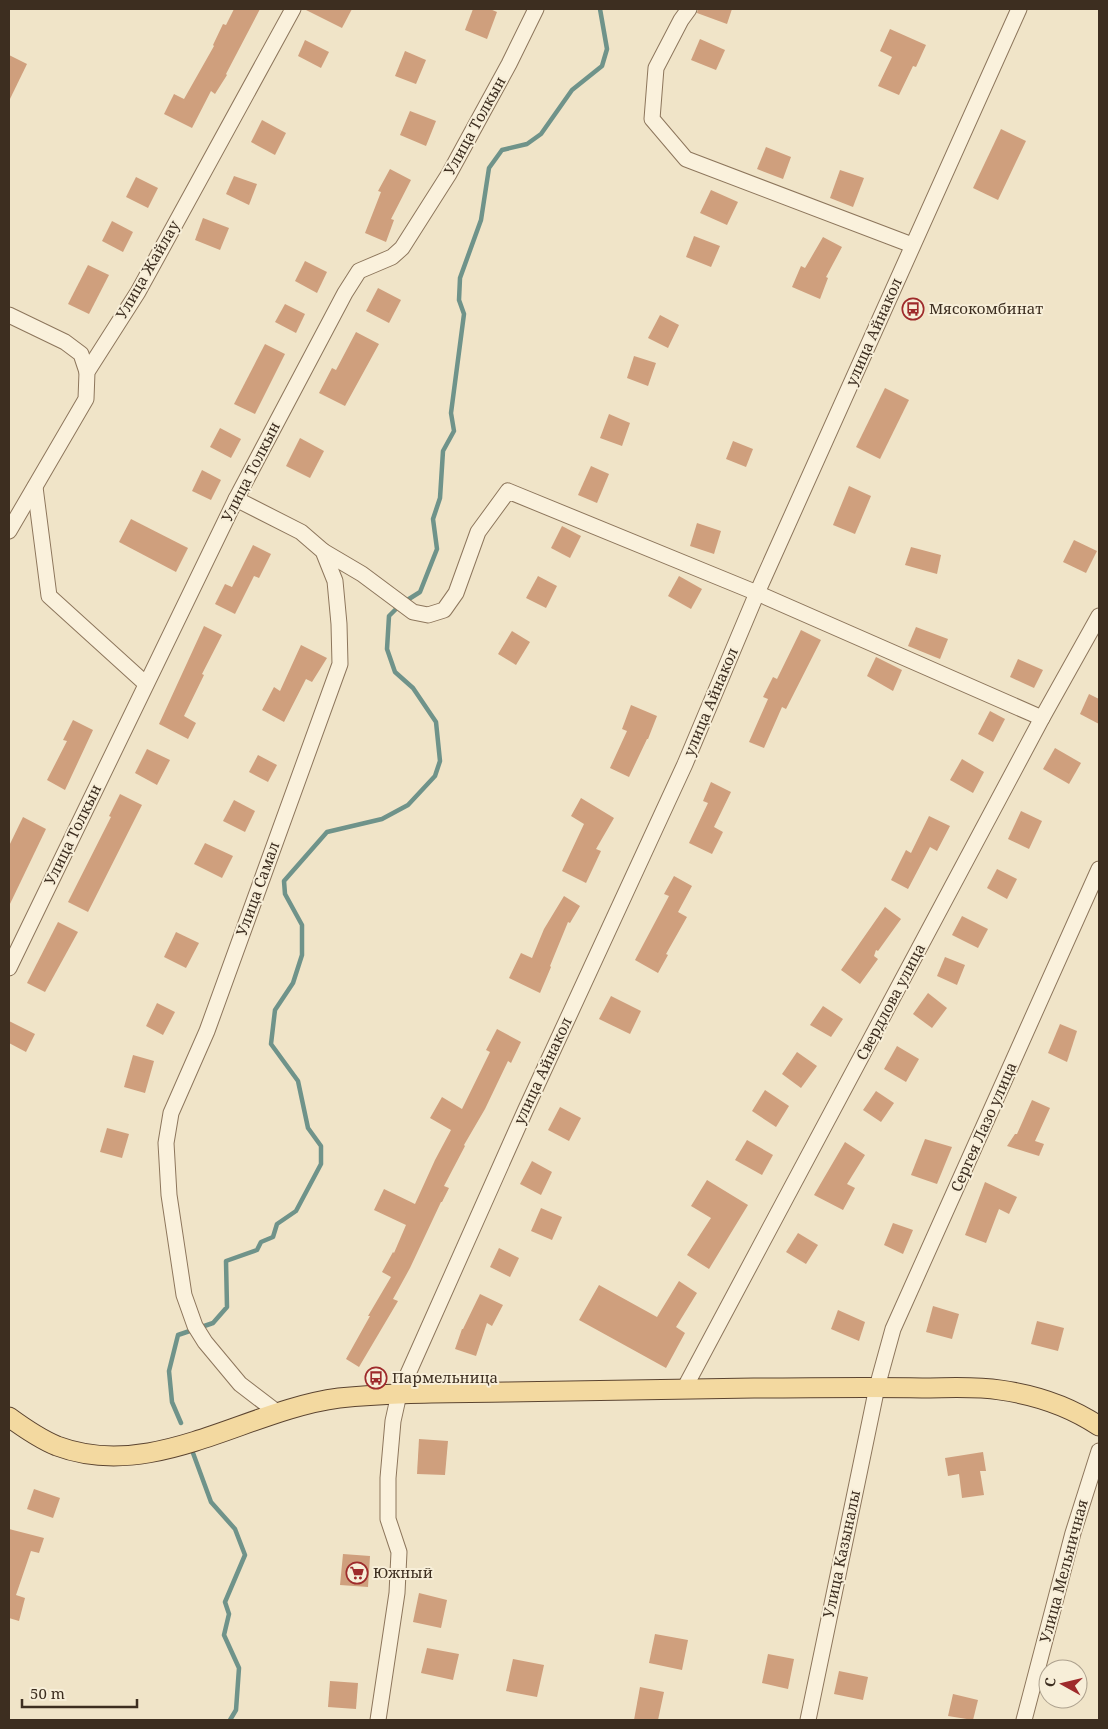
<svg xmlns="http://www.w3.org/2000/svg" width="1108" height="1729" font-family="'Noto Serif',serif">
<rect width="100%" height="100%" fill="#f0e4c8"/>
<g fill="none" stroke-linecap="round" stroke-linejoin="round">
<g stroke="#6f938a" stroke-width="4.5">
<path d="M181 1423 172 1402 169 1371 178 1335 213 1323 227 1307 226 1261 257 1250 261 1242 273 1237 277 1224 296 1211 321 1164V1146L308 1128 298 1081 271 1044 275 1010 293 983 302 955V925L285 894 284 881 327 832 382 819 408 805 435 776 440 761 436 722 413 688 395 672 387 649 389 616 401 604 420 592 437 549 433 519 440 498 443 451 454 431 451 413 464 314 459 300 460 278 481 220 489 168 502 150 527 144 541 134 572 90 602 66 607 49 600 9"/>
<path d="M193 1453 211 1502 235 1529 245 1555 225 1602 229 1614 224 1635 239 1668 236 1710 230 1720"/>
</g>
</g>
<g fill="#cf9f7d">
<path d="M234 9H260L226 74 227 75 215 94 211 91 192 128 164 114 174 94 184 99 214 46 213 45 223 24 226 25Z"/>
<path d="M304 9H352L342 28Z"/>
<path d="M473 9H490L497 12 487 39 465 30Z"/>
<path d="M698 9H732L727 24 697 13Z"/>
<path d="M890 29 926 45 916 67 913 66 899 95 878 86 892 57 880 51Z"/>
<path d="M700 39 725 50 716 70 691 60Z"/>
<path d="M305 40 329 52 321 68 298 56Z"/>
<path d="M405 51 426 60 416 84 395 76Z"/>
<path d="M9 55 27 64 9 101Z"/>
<path d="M410 111 436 121 426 146 400 135Z"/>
<path d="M262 120 286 133 275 155 251 142Z"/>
<path d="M1001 129 1026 141 998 200 973 188Z"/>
<path d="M766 147 791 157 783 179 757 169Z"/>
<path d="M390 169 411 180 391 219 394 220 386 242 365 233 381 192 378 191Z"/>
<path d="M840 170 864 178 853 207 830 198Z"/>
<path d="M234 176 257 184 249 205 226 194Z"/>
<path d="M136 177 158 188 148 208 126 197Z"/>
<path d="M711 190 738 202 727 225 700 213Z"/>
<path d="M203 218 229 228 220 250 195 240Z"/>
<path d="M112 221 133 232 123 252 102 241Z"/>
<path d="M694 236 720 246 711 267 686 257Z"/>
<path d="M823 237 842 247 826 277 828 278 820 299 792 287 801 266 805 268Z"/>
<path d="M305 261 327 272 317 293 295 281Z"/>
<path d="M88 265 109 275 89 314 68 304Z"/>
<path d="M378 288 401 300 389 323 366 311Z"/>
<path d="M285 304 305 314 296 333 275 322Z"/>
<path d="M660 315 679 325 668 348 648 338Z"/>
<path d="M356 332 379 344 345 406 319 393 332 368 336 370Z"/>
<path d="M265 344 285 354 255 414 234 404Z"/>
<path d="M634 356 656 363 648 386 627 378Z"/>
<path d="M885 388 909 400 880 459 856 447Z"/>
<path d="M609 414 630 423 622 446 600 438Z"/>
<path d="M220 428 241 439 231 458 210 447Z"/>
<path d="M300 438 324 451 310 478 286 466Z"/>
<path d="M733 441 753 449 746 467 726 459Z"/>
<path d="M591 466 609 474 597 503 578 495Z"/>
<path d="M202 470 221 480 211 500 192 491Z"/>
<path d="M849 486 871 496 855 534 833 525Z"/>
<path d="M131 519 188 548 176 572 119 542Z"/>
<path d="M697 523 721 531 714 554 690 546Z"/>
<path d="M562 526 581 536 570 558 551 548Z"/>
<path d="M1074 540 1097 551 1086 573 1063 562Z"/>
<path d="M253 545 271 554 259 578 254 576 235 614 215 604 225 584 232 587Z"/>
<path d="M911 547 941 555 937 574 905 565Z"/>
<path d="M538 576 557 586 546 608 526 598Z"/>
<path d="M679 576 702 589 691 609 668 596Z"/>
<path d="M204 626 222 635 202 674 204 675 184 716 196 723 188 739 159 724Z"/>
<path d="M916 627 948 639 940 659 908 646Z"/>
<path d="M801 630 821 640 786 709 782 707 764 748 749 742 768 699 763 697 773 677 777 679Z"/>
<path d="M512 631 530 642 516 665 498 654Z"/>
<path d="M301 645 327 658 312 682 306 679 284 722 262 710 274 687 280 691Z"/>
<path d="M876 657 902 670 893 691 867 676Z"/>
<path d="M1018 659 1043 670 1034 688 1010 677Z"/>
<path d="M1089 694 1099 699V724L1080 714Z"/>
<path d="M631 705 657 716 648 739H647L629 777 610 768 627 731 622 729Z"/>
<path d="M990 711 1005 719 993 742 978 734Z"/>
<path d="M73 720 93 730 65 790 47 780 67 741 63 740Z"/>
<path d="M1055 748 1081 763 1069 784 1043 769Z"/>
<path d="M147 749 170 760 157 785 135 773Z"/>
<path d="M258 755 277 765 268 782 249 772Z"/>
<path d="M962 759 984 772 973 793 950 780Z"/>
<path d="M711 782 731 792 714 827 723 832 712 854 689 843 708 803 703 801Z"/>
<path d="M120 794 142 805 88 912 68 902 111 817 109 816Z"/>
<path d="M581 798 614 818 596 849 601 851 586 883 562 871 584 824 571 816Z"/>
<path d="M234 800 255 811 245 832 223 821Z"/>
<path d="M1021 811 1042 821 1029 849 1008 839Z"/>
<path d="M929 816 950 826 937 851 930 847 908 889 891 880 906 850 911 853Z"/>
<path d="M23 817 46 829 9 906V846Z"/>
<path d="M205 843 233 856 222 878 194 864Z"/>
<path d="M997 869 1017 879 1007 899 987 888Z"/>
<path d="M674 876 692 886 678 912 687 917 666 954 668 955 658 973 635 960 669 896 664 894Z"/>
<path d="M564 896 580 906 570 923 568 922 550 966 551 967 540 993 509 978 521 953 532 958 544 929Z"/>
<path d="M885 907 901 919 878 951 876 950 874 956 878 959 860 984 841 970Z"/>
<path d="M962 916 988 929 978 948 952 935Z"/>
<path d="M58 922 78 932 45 992 27 983Z"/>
<path d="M176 932 199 943 186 968 164 957Z"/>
<path d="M945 957 965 965 957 985 937 976Z"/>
<path d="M928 993 947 1008 932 1028 913 1014Z"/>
<path d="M611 996 641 1011 630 1034 599 1019Z"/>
<path d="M157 1003 175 1012 163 1035 146 1026Z"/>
<path d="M823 1006 843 1019 831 1037 810 1025Z"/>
<path d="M9 1021 35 1034 26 1052 9 1043Z"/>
<path d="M1060 1024 1077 1031 1067 1062 1048 1053Z"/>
<path d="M497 1029 521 1042 511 1063 508 1061 485 1109 464 1145 465 1146 444 1186 449 1188 442 1202H441L410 1268 393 1299 398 1301 359 1367 346 1359 370 1316H368L391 1277 382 1272 393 1252 394 1253 406 1225 374 1210 384 1189 415 1204 435 1160 451 1130 430 1118 442 1097 462 1109 490 1052 486 1050Z"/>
<path d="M897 1046 919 1059 906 1082 884 1069Z"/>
<path d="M797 1052 817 1066 801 1088 782 1074Z"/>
<path d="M133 1055 154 1061 145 1093 124 1087Z"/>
<path d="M765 1090 789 1106 776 1127 752 1111Z"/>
<path d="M876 1091 894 1103 881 1122 863 1110Z"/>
<path d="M1032 1100 1050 1108 1035 1141 1044 1144 1039 1156 1007 1146 1015 1134H1017Z"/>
<path d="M560 1107 581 1118 569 1141 548 1130Z"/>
<path d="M107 1128 129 1134 122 1158 100 1152Z"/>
<path d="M925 1139 952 1147 937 1184 911 1175Z"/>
<path d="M747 1140 773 1155 762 1175 735 1160Z"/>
<path d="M845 1142 865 1155 847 1184 855 1188 843 1210 814 1195Z"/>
<path d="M532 1161 552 1172 541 1195 520 1184Z"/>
<path d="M707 1180 748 1205 709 1269 687 1255 711 1218 691 1206Z"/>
<path d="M985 1182 1017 1197 1009 1214 999 1209 986 1243 965 1235Z"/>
<path d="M541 1208 562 1217 552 1240 531 1231Z"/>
<path d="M893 1223 913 1230 903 1254 884 1245Z"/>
<path d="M798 1233 818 1245 806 1264 786 1252Z"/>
<path d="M499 1248 519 1258 510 1277 490 1267Z"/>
<path d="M679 1281 697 1293 676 1327 685 1333 666 1368 579 1320 599 1285 657 1317Z"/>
<path d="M480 1294 503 1305 492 1326 487 1323 476 1356 455 1349 462 1329H463Z"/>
<path d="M933 1306 959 1314 952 1339 926 1332Z"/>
<path d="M838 1310 865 1322 859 1341 831 1329Z"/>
<path d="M1037 1321 1064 1328 1058 1351 1031 1344Z"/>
<path d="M419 1439 448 1441 445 1475 417 1474Z"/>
<path d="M983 1452 986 1471H980L984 1495 962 1498 959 1474 948 1476 945 1458Z"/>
<path d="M34 1489 60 1498 53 1518 27 1509Z"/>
<path d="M9 1529 44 1538 39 1553 31 1551 16 1595 25 1598 19 1621 9 1618Z"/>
<path d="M343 1554 370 1556 368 1587 340 1585Z"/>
<path d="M419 1593 447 1600 441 1628 413 1622Z"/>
<path d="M655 1634 688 1640 682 1670 649 1663Z"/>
<path d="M427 1648 459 1654 453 1680 421 1673Z"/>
<path d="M768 1654 794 1659 788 1689 762 1683Z"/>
<path d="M513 1659 544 1665 537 1697 506 1691Z"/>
<path d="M839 1671 868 1677 863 1700 834 1694Z"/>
<path d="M330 1681 358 1683 356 1709 328 1707Z"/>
<path d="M640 1687 664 1692 658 1720H634Z"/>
<path d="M953 1694 978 1700 973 1720 948 1716Z"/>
</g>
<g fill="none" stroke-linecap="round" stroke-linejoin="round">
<g stroke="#8d765c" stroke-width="17">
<g id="minor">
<path d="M689 9 681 20 656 68 652 119 686 159 912 245"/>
<path d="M9 315 65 342 81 354 87 372"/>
<path d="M35 487 49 596 146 684"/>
<path d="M236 499 301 532 323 551 335 581 339 624 340 664 207 1031 171 1113 166 1143 169 1195 184 1295 195 1326 205 1342 240 1384 278 1413"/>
<path d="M9 531 86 399 87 372 138 292 293 9"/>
<path d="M323 551 362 574 413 612 428 615 444 610 456 593 478 532 508 491 757 593 1042 718"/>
<path d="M9 968 236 499 345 293 359 271 392 257 402 248 449 174 509 64 536 9"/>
<path d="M684 1389 1042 718 1099 616"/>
<path d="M378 1720 397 1593 399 1552 388 1519V1478L393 1421 399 1394 525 1111 685 764 757 593 1019 9"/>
<path d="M808 1720 877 1387 893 1329 1099 869"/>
<path d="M1024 1720 1073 1533 1099 1451"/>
</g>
</g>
<g stroke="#5b4430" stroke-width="21">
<path id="major" d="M9 1417C24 1428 40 1439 57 1446 153 1482 246 1410 339 1398 395 1392 451 1393 507 1392 589 1391 672 1389 754 1388 810 1388 866 1387 922 1388 948 1388 975 1386 1000 1390 1036 1395 1069 1406 1099 1426"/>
</g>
<use href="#minor" stroke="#faf1dc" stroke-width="15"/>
<use href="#major" stroke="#f3d9a0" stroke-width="19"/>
</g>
<defs>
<g id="bus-ring" transform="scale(1.125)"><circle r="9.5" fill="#f7eed8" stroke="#9e2a2b" stroke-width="1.5"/><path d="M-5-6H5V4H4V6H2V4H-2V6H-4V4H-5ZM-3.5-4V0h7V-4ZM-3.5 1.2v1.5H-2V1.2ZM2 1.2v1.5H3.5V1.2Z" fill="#9e2a2b"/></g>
<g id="supermarket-ring" transform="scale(1.125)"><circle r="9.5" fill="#f7eed8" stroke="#9e2a2b" stroke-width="1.5"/><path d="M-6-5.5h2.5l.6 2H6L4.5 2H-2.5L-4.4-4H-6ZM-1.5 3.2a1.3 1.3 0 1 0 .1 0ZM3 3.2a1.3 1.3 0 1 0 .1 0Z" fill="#9e2a2b"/></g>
</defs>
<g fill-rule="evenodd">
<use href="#bus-ring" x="913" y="309"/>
<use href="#bus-ring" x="376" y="1378"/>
<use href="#supermarket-ring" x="357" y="1573"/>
</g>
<g text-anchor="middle" stroke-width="4" stroke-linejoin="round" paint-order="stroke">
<g font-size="15" fill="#3d2e20" stroke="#f7eed8">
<text transform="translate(475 126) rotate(-61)" y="5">Улица Толкын</text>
<text transform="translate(148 270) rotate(-60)" y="5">Улица Жайлау</text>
<text transform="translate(874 332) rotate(-66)" y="5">улица Айнакол</text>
<text transform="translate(251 472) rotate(-63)" y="5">Улица Толкын</text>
<text transform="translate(711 702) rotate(-67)" y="5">улица Айнакол</text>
<text transform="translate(73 835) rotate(-64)" y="5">Улица Толкын</text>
<text transform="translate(258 889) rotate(-70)" y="5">Улица Самал</text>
<text transform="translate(891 1002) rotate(-62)" y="5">Свердлова улица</text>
<text transform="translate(543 1071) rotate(-65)" y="5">улица Айнакол</text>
<text transform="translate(984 1127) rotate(-66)" y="5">Сергея Лазо улица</text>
<text transform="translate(842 1554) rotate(-78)" y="5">Улица Казыналы</text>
<text transform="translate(1064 1571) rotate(-75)" y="5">Улица Мельничная</text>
</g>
<g font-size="15" fill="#3d2e20" stroke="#f7eed8" text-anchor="start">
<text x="929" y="314">Мясокомбинат</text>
<text x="392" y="1383">Пармельница</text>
<text x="373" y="1578">Южный</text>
</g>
</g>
<rect width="1108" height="1729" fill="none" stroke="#3d2e20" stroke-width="20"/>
<g transform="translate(1063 1684) rotate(278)"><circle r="24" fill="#f7eed8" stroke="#ada18e"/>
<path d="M0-4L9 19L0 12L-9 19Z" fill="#9e2a2b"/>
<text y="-8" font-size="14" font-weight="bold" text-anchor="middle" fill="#3d2e20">С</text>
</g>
<path d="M22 1699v8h115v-8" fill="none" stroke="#3d2e20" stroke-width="2.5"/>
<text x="30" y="1699" font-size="15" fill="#3d2e20" stroke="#f7eed8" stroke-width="4" paint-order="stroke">50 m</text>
</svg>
